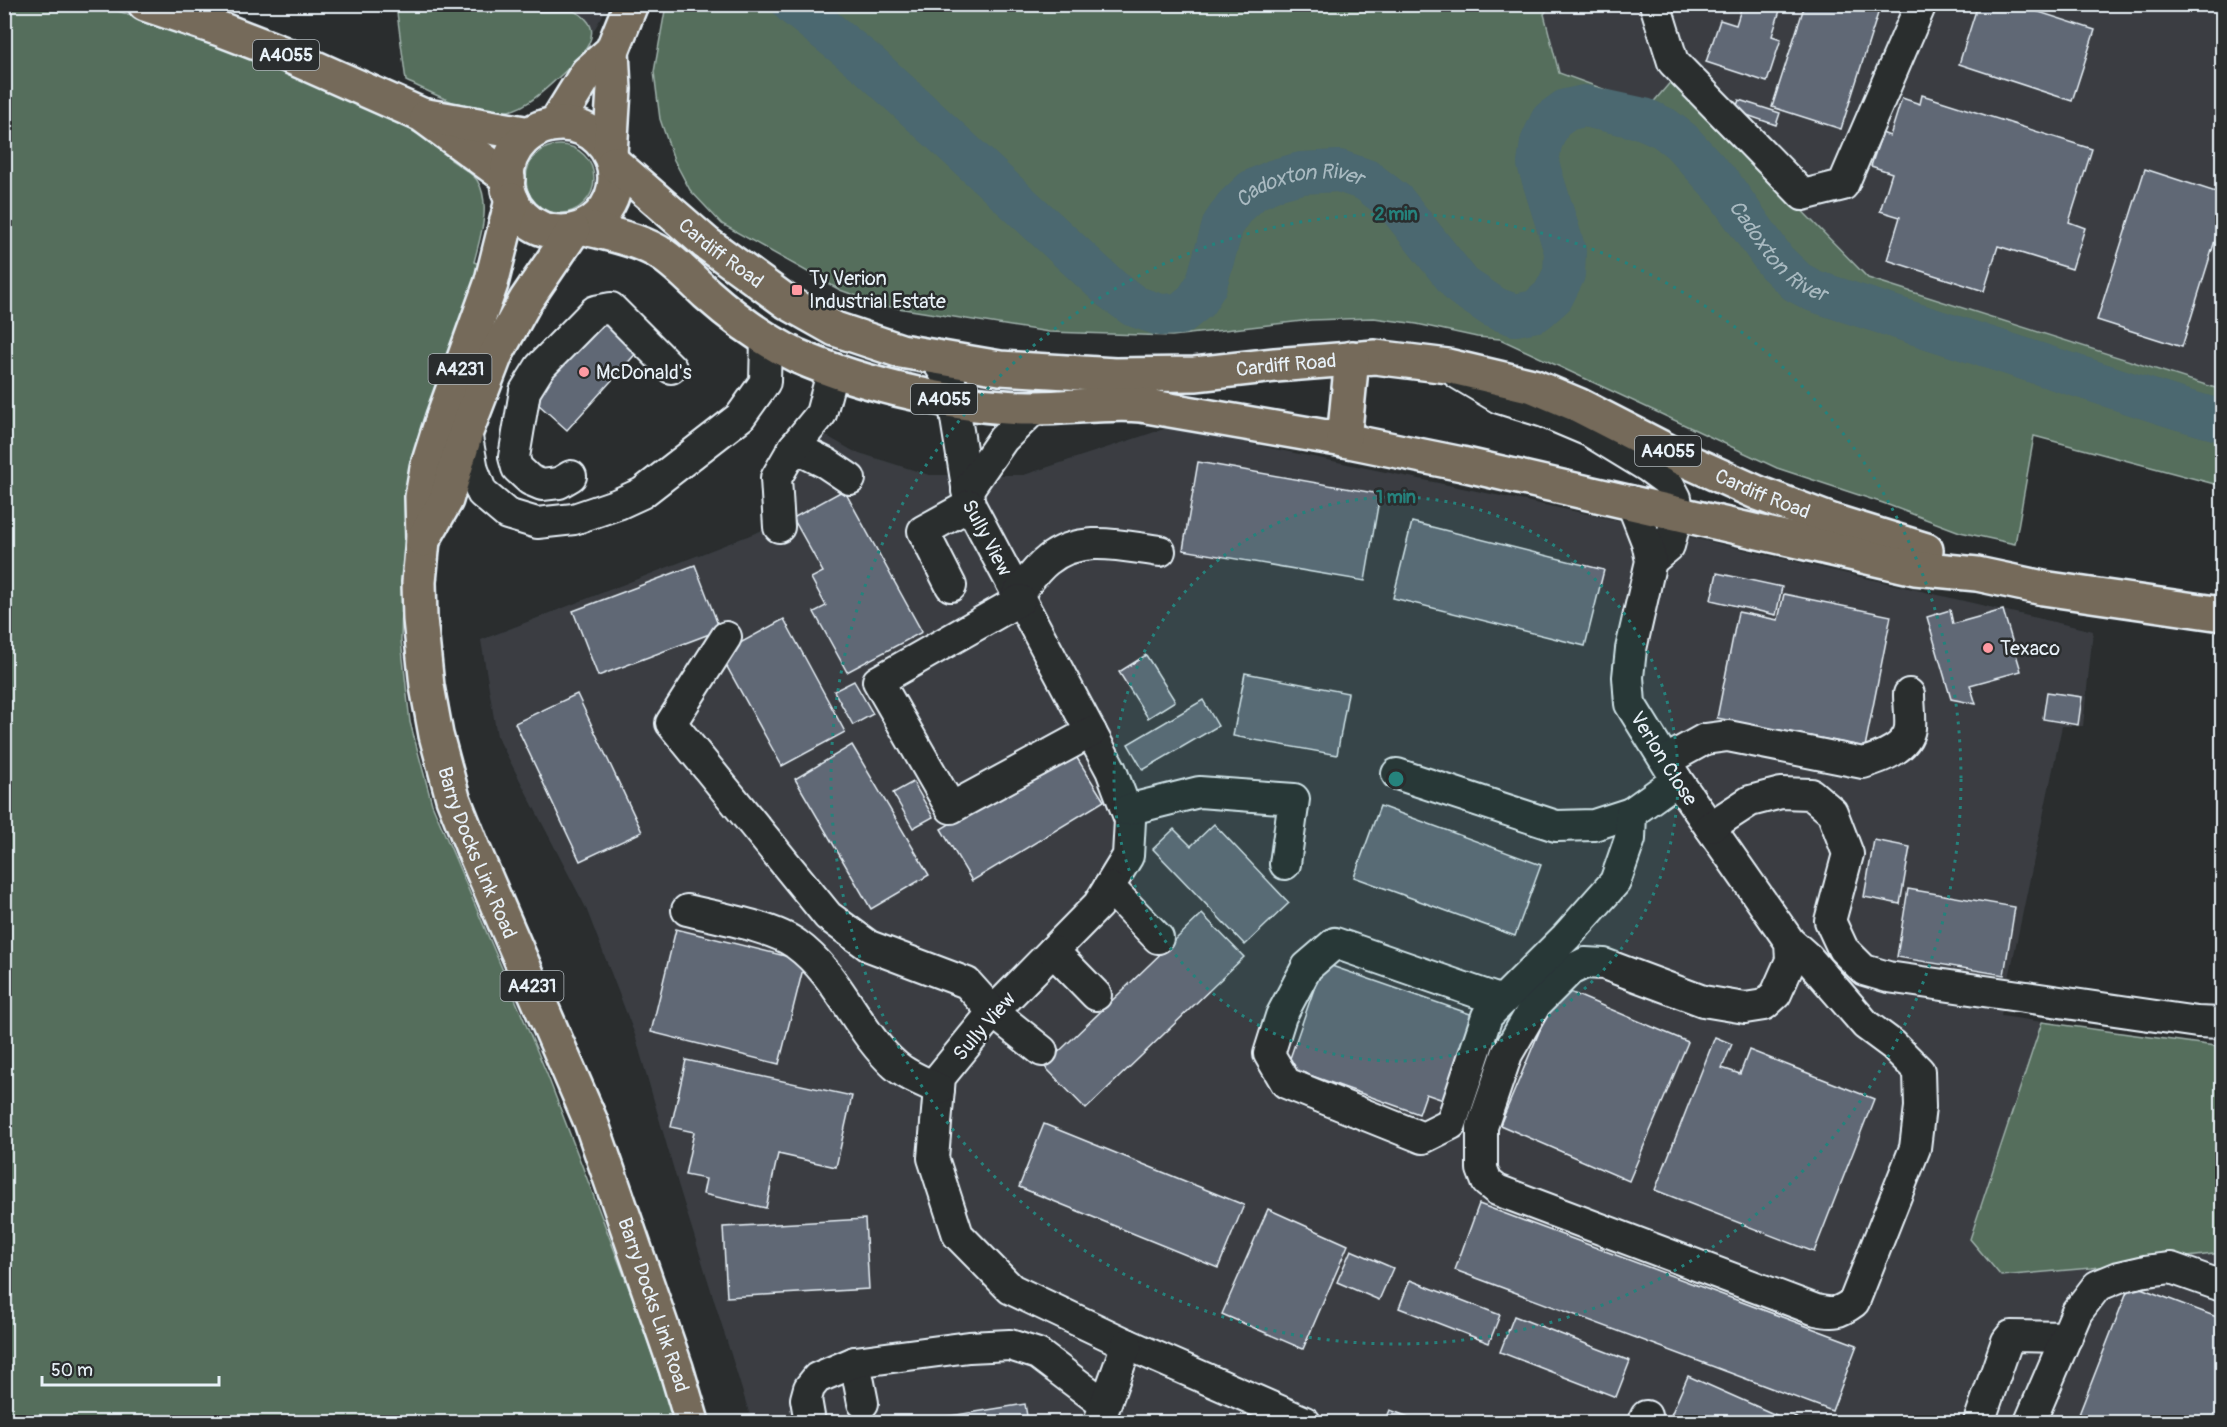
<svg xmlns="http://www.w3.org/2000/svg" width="2227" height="1427" font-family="Pangolin,sans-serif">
<rect width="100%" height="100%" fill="#2a2d2e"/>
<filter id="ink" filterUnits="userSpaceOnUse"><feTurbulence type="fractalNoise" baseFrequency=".0167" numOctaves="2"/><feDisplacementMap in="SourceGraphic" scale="12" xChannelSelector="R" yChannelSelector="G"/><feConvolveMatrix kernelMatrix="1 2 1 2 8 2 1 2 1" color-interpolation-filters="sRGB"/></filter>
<g filter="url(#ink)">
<g fill="#3a3e43">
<path d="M1551 4 2222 5V390L1868 278 1673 80 1650 106 1559 73 1544 14Z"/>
<path d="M441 5H609L592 33 590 25 574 11H441Z"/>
<path d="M795 418 853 451 929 475H1024L1170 427 1621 521 2093 631 2083 726H2062L2001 1016 2042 1022 1970 1239 2222 1253V1422H752L678 1184 635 1035 586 908 497 736 481 640 768 528 774 453Z"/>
</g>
<g fill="#556e5c" stroke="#9eb0aa" stroke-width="1.5">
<path d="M5 5H97L213 39 355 99 454 154 451 160C459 166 471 172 477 180 492 204 480 238 474 262L482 265 442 393 404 540 401 640 410 722 432 804 547 1074 638 1312 675 1422H5L4 440 6 435 4 434Z"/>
<path d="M396 5H441L442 11H574C613 30 578 60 559 77 542 92 524 111 501 112 465 112 437 95 406 81Z"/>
<path d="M666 5H1551L1544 14 1559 73 1650 106 1673 79 1868 278 2222 390V486L2034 436 2015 544 1960 532 1883 503 1777 468 1500 339 1477 337 1417 324 1374 318 1311 320 1172 336 1049 332 885 306 840 290 722 224 690 190 674 160 660 119 654 72Z"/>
<circle cx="560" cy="179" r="34"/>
<path d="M2042 1022 2222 1047V1253L2091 1268 2001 1276 1970 1239Z"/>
</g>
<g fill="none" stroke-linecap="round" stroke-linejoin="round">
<path stroke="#4b676f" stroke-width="42" id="s1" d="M793 4 869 65 1111 289 1134 306 1160 315 1180 314 1196 301 1206 285 1223 225 1235 207 1253 190 1275 180 1301 173 1339 171 1366 180 1396 203 1462 286 1495 308 1515 315 1536 311 1553 296 1564 274 1565 251 1538 164 1541 143 1551 121 1566 110 1584 106 1644 119 1664 128 1681 141 1723 187 1776 262 1797 282 1814 291 2176 408 2222 421"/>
</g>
<g fill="#606775" stroke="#e8f1f8" stroke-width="1.5">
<rect x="475" y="4" width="99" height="7"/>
<path d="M1738 4H1782L1772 36 1781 39 1767 82 1706 62 1720 20 1736 25 1742 6Z"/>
<path d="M1805 4H1881L1841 129 1772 107Z"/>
<path d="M1978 4H2014L2095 30 2072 101 1959 64Z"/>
<path d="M1922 95 2092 149 2069 222 2085 228 2072 269 1998 246 1984 291 1887 260 1900 217 1880 211 1892 173 1871 166 1882 133 1890 136 1902 98 1920 104Z"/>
<path d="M1739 100 1780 113 1776 125 1735 111Z"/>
<path d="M2145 169 2222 194V218L2182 347 2097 320Z"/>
<path d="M601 314 640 349 567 430 528 395Z"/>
<path d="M1198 462 1380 494 1365 581 1183 550Z"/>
<path d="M844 490 922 632 847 672 814 612 826 606 811 578 823 572 793 518Z"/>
<path d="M1412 522 1604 570 1585 646 1393 598Z"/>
<path d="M695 565 720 630 598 676 573 611Z"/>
<path d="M1717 573 1782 587 1776 615 1711 600Z"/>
<path d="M1784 594 1891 616 1865 747 1717 718 1738 612 1778 620Z"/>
<path d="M1950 610 1953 624 2003 610 2021 671 1970 685 1976 704 1951 699 1927 617Z"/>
<path d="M784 619 845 732 782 766 720 654Z"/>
<path d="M1146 655 1175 701 1148 718 1119 672Z"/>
<path d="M1245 673 1348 693 1337 755 1233 736Z"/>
<path d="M854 681 873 714 853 725 834 691Z"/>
<path d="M2047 692 2082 697 2078 725 2043 719Z"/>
<path d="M577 694 642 832 580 861 515 723Z"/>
<path d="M1203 700 1218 726 1143 770 1128 744Z"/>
<path d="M852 745 929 875 871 909 795 779Z"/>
<path d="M1072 750 1104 801 972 881 941 829Z"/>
<path d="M913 782 933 817 913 828 893 793Z"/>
<path d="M1380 806 1541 865 1515 936 1354 877Z"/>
<path d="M1214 824 1289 903 1245 945 1153 849 1174 829 1191 846Z"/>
<path d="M1874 840 1910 847 1900 904 1864 897Z"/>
<path d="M1908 889 2015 907 2004 975 1897 957Z"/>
<path d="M1202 914 1244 957 1086 1109 1044 1066Z"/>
<path d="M676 929 805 961 779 1064 651 1032Z"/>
<path d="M1323 963 1476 1016 1446 1101 1426 1094 1419 1114 1287 1067Z"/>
<path d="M1558 987 1688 1042 1629 1181 1500 1125Z"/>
<path d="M1715 1037 1732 1044 1722 1068 1740 1074 1749 1050 1874 1099 1814 1252 1655 1190Z"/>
<path d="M686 1060 852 1096 836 1167 778 1154 766 1208 703 1194 706 1179 685 1175 694 1132 671 1127Z"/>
<path d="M1044 1124 1244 1205 1218 1268 1019 1187Z"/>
<path d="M1479 1204 1857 1345 1832 1411 1455 1270Z"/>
<path d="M1268 1209 1348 1245 1303 1349 1222 1314Z"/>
<path d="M865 1219 869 1289 727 1297 723 1227Z"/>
<path d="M1351 1250 1393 1268 1379 1300 1337 1282Z"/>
<path d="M1410 1280 1500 1315 1489 1343 1399 1308Z"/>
<path d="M2130 1284 2222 1319V1422H2076Z"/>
<path d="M1514 1316 1630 1361 1616 1397 1500 1352Z"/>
<path d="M1688 1376 1785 1419 1784 1422H1668Z"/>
<path d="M1025 1404 1028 1422H913Z"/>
<path d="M1390 1410 1422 1422H1385Z"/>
<path d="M1794 1417 1806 1422H1791Z"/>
</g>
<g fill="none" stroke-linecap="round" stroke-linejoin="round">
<g stroke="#e8f1f8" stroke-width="34">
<g id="minor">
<path d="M1655 4 1673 62 1803 195 1843 185 1921 4"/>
<path id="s2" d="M935 358 950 381 970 505 1111 770 1130 820 1128 856 1098 905 993 1012 940 1077 933 1158 958 1235 1011 1289 1127 1344 1305 1422"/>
<path d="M1457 373 1499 398 1544 412 1589 431 1648 467 1667 481 1676 498 1678 512 1669 546 1651 561"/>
<path d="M466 432 473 470 482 493 507 514 537 523 574 519 618 504 642 493 740 417 765 382 766 339"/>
<path d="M794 447 826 463 850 479"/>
<path d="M571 476 559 483 542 485 530 480 517 468 514 457 525 391 540 367 595 311 611 308 671 368"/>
<path d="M967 491 1003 439 1035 408"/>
<path id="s3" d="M1631 501 1647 542 1651 561 1631 649 1628 677 1630 704 1677 780 1790 942 1808 958 1866 1025 1893 1045 1919 1071 1920 1107 1915 1148 1854 1302C1839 1313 1834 1314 1816 1310L1497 1190 1487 1182 1482 1169V1127L1507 1054 1536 1004 1570 970 1585 963 1604 964 1703 1001 1745 1008 1764 1005 1776 994 1791 960 1790 942"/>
<path d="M779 527 776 478 794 447 821 414 833 369"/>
<path d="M951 586 923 531 970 505"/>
<path d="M1017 595C1027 583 1036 569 1048 560 1080 534 1122 546 1160 551"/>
<path d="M1020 600 878 681 951 808 1091 732"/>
<path d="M726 637 671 723 828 916 869 946 967 983 993 1012 1042 1051"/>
<path d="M1667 760 1705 739 1728 736 1863 763C1880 758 1907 749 1910 728 1911 717 1909 705 1909 694"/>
<path d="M1397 774 1556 826 1594 825 1631 813"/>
<path d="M1127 810 1199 792 1294 799 1285 864"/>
<path d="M1710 827 1750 801 1781 793 1811 794 1832 812 1848 854 1830 921 1843 949 1864 970 1888 977 2197 1022 2222 1023"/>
<path d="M1109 887 1158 938"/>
<path d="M687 910C715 917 774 927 796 944 839 975 856 1030 895 1065 907 1076 924 1082 939 1089"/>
<path d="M1053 951 1096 995"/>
<path d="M1502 1001 1335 943 1307 967 1281 1016 1269 1054 1286 1083 1423 1138 1451 1124 1487 1016 1566 937 1615 882 1630 839 1631 813 1677 780"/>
<path d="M855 1362 863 1403"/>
<path d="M810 1422 806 1399 809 1388 817 1378 855 1362 969 1347 1010 1345 1038 1354 1104 1404"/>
<path d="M1099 1422 1127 1344"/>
<path d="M1643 1422 1646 1416"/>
<path d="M1979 1422 2007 1341 2011 1336 2067 1337"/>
<path d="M2030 1422 2077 1312 2097 1286 2119 1277 2145 1271 2171 1268 2222 1286"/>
</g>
</g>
<g stroke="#e8f1f8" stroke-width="38">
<g id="major">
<path d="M145 4 220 29 282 53 422 115 508 178"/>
<path d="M427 116 530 134"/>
<path d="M556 123 587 73 612 51 631 4"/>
<circle cx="561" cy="178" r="54"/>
<path d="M610 154 614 89 612 51"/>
<path id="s4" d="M614 163 706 243 787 302 835 329 901 351 1000 368 1115 375 1195 374 1275 365 1375 357 1448 366 1533 386 1578 405 1685 460 1758 493 1832 521 1926 550"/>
<path id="s5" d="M512 200 491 284 443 417 427 468 422 497 423 540 419 582 420 619 427 686 436 735 453 798 474 851 591 1122 676 1368 692 1422"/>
<path d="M586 228C611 235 641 240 663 255 679 266 693 281 707 294 734 318 764 340 797 356 863 385 964 409 1036 408 1071 408 1106 402 1141 405L1344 440 1462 464 1915 568 1977 574 2043 588 2222 614"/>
<path d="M1344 440 1352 358"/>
<path d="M423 540 446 500 466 432 496 354 526 300 573 231"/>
</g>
</g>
<use href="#minor" stroke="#2a2d2e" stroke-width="30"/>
<use href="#major" stroke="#746a5a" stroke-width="33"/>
</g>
</g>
<circle cx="1396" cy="779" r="282" fill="#25827c" fill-opacity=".12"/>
<g fill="none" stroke="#25827c" stroke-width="3" stroke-dasharray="3 6">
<circle cx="1396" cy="779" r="282"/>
<circle cx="1396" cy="779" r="565"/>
</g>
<g fill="#ff9aa2" stroke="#2a2d2e" stroke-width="2">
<rect x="791" y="284" width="12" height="12" rx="3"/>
<circle cx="584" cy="372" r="6"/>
<circle cx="1988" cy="648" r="6"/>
</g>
<g text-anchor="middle" stroke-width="5" stroke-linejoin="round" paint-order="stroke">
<g fill="#2a2d2e" stroke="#afb6bb" stroke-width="1.5">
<rect x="253" y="40" width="66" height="30" rx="4.5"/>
<rect x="428.5" y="354" width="63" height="30" rx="4.5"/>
<rect x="911" y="384" width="66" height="30" rx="4.5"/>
<rect x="1635" y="436" width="66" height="30" rx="4.5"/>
<rect x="500.5" y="971" width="63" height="30" rx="4.5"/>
</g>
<g font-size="18" font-weight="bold" fill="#e8f1f8">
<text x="286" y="61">A4055</text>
<text x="460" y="375">A4231</text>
<text x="944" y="405">A4055</text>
<text x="1668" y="457">A4055</text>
<text x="532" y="992">A4231</text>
</g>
<g font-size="20" fill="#e8f1f8" stroke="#2a2d2e">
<text dy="7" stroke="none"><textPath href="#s4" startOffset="140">Cardiff Road</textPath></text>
<text dy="7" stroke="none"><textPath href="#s4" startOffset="734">Cardiff Road</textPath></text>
<text dy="7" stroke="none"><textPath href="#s4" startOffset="1238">Cardiff Road</textPath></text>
<text dy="7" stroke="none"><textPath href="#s2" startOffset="190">Sully View</textPath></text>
<text dy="7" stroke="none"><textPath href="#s3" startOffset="273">Verlon Close</textPath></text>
<text dy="7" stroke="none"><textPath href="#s5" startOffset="675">Barry Docks Link Road</textPath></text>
<text transform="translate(984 1026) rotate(-49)" y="7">Sully View</text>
<text dy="7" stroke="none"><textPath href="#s5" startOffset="1161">Barry Docks Link Road</textPath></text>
</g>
<g font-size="20" fill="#e8f1f8" stroke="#2a2d2e" text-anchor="start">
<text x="809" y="285">Ty Verion<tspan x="809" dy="23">Industrial Estate</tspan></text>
<text x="596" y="379">McDonald's</text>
<text x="2000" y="655">Texaco</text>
</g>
<g font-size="21" font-style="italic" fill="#a9bac1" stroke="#2a2d2e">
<text dy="7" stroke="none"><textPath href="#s1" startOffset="699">Cadoxton River</textPath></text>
<text dy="7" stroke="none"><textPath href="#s1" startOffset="1492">Cadoxton River</textPath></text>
</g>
</g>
<circle cx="1396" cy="779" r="9" fill="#25827c" stroke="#2a2d2e" stroke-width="3"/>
<g font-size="18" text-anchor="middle" font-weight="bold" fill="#25827c" stroke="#2a2d2e" stroke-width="5" stroke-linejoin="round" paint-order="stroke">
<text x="1396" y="220">2 min</text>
<text x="1396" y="503">1 min</text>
</g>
<rect width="2227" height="1427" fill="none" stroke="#2a2d2e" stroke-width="24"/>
<rect x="12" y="12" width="2203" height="1403" fill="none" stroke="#e8f1f8" stroke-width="2" filter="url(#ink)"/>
<path d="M42 1376v9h177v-9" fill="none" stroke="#e8f1f8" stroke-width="3"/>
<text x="51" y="1376" font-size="18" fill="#e8f1f8" stroke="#2a2d2e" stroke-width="4.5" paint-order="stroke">50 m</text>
</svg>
